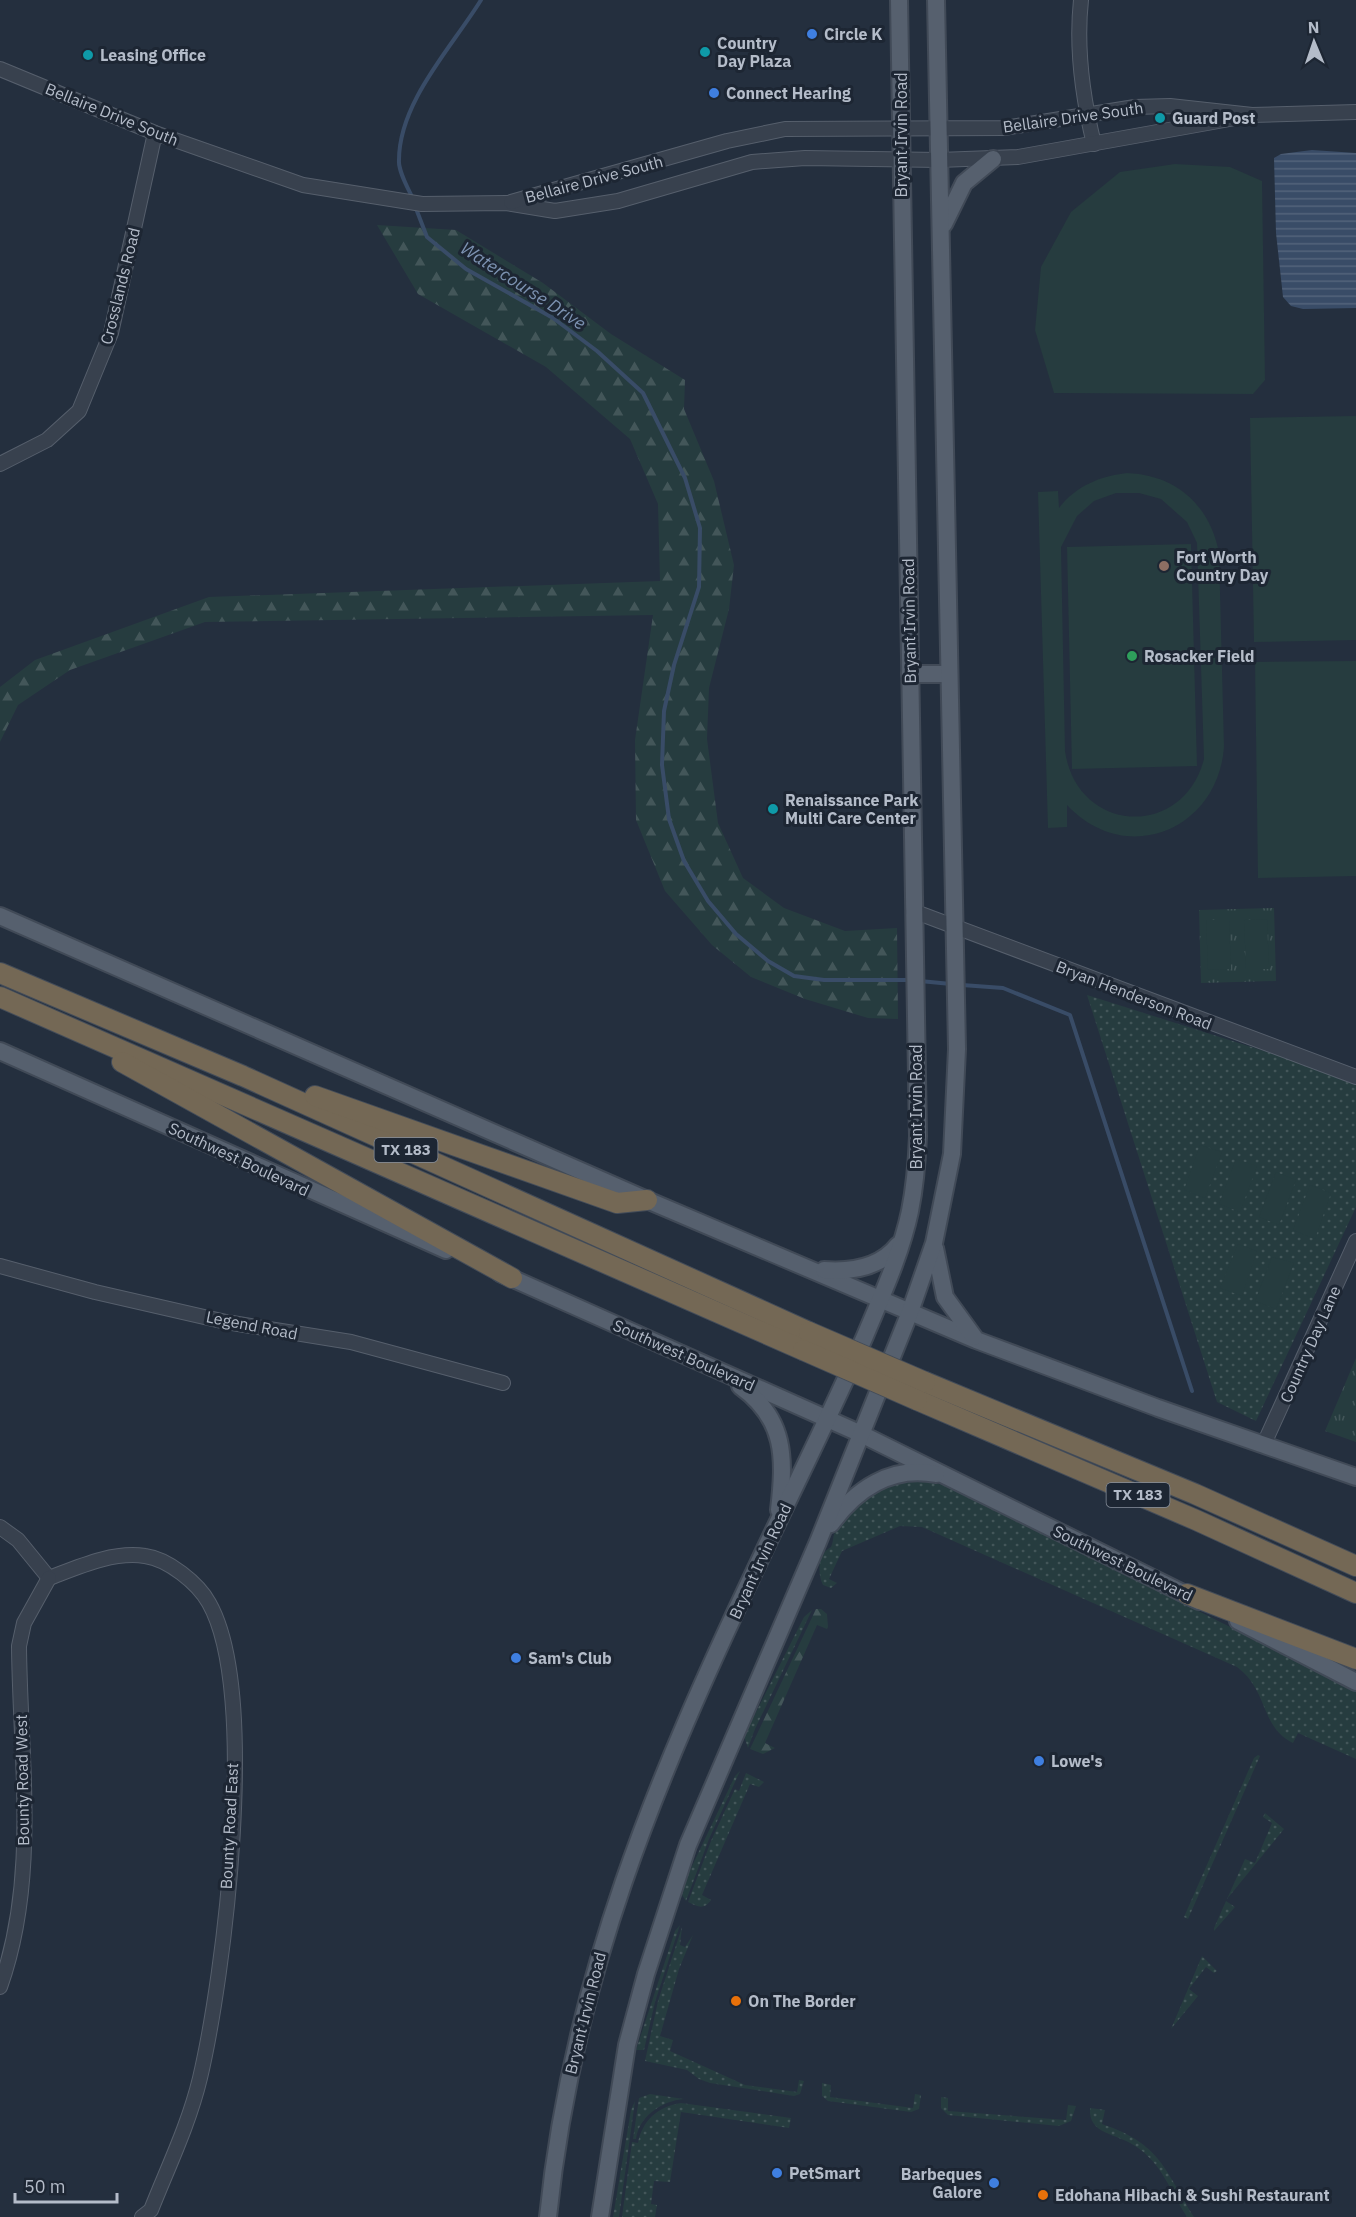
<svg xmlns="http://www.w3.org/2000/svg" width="1356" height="2217" font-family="'IBM Plex Sans',sans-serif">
<defs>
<pattern id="grass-dots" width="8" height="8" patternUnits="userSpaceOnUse" patternTransform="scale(1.5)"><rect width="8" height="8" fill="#263c3f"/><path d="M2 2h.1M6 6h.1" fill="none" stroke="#435659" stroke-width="1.8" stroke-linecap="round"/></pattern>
<pattern id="forest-firs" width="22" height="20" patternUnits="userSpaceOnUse" patternTransform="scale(1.5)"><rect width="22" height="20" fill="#263c3f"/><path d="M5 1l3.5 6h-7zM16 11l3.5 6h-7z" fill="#435659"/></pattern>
<pattern id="park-tufts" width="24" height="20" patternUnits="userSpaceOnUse" patternTransform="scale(1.5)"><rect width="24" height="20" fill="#263c3f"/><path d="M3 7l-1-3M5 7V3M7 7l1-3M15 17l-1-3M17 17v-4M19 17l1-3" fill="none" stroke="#435659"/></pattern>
<pattern id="water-rules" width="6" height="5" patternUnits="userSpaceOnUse" patternTransform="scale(1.5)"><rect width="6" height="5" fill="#394c67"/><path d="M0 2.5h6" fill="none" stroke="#53647b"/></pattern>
</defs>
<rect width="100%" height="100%" fill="#242f3e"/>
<g fill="url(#grass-dots)">
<path d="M1087 995 1356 1080V1207L1256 1421 1217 1402Z"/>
<path d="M918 1480 949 1486 1356 1690V1759L1298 1733 1293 1743C1260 1727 1269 1691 1237 1667L922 1527 900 1526 842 1551 829 1579 837 1583 831 1588 823 1585C817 1573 818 1553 831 1547 834 1541 832 1537 836 1530 852 1499 884 1484 918 1480Z"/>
<path d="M812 1610 755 1729 748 1748 744 1736 804 1617Z"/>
<path d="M1258 1755 1260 1756 1188 1919 1184 1917 1254 1758Z"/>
<path d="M740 1771 709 1839 686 1901 682 1895V1887L735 1776Z"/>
<path d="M746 1773 764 1782 759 1787 750 1784 702 1895 711 1900C704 1910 698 1907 688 1902L711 1841 735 1789 739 1791Z"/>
<path d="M1265 1813 1284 1829 1227 1899 1245 1859 1255 1863 1272 1823 1263 1817Z"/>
<path d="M1226 1901 1235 1907 1214 1931V1928Z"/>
<path d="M680 1925 655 2002 644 2050H636L675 1931Z"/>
<path d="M682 1927 680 1945 685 1947 693 1935 679 1969 660 2036 673 2040 670 2051 745 2085 797 2092 799 2080 804 2081 800 2094 794 2096 710 2083 699 2079 687 2070 645 2061 658 2001Z"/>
<path d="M1202 1956 1217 1971 1214 1973 1206 1967 1189 1989 1198 1996 1171 2029Z"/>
<path d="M822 2083 831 2085 830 2097 913 2108 915 2094 921 2095 919 2109 911 2112 828 2101 822 2096Z"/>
<path d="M650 2094 684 2099C662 2101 639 2116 636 2139H633L639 2098Z"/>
<path d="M941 2097 948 2098V2111L1066 2120 1068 2105 1076 2106 1071 2121 1059 2126 948 2115 941 2108Z"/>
<path d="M635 2101 619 2217H613L631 2110Z"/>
<path d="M681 2103 791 2118 789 2128 681 2112 670 2182 654 2181 651 2204 657 2205 655 2217H622L632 2142 638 2143C642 2121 658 2106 681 2103Z"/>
<path d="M1090 2108 1105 2110 1102 2124C1161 2144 1164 2169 1194 2217H1187C1170 2191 1162 2163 1135 2146 1117 2133 1088 2135 1090 2108Z"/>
</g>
<g fill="url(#forest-firs)">
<path d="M377 225 456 230 543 283 611 334 685 380 684 409 714 481 734 565 729 609 709 688 707 739 718 823 743 878 784 908 845 931 897 928 898 1019 868 1018 805 999 751 977 712 945 665 891 636 820 635 740 653 615 205 622 70 670 18 705 0 742V687L35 660 209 597 660 581 658 504 630 439 546 367 418 294Z"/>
<path d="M816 1609H821L827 1614 828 1627 827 1629 817 1625 765 1743 775 1748 763 1754 750 1749Z"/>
</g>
<g fill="url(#park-tufts)">
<path d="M1274 908 1276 981 1201 983 1199 910Z"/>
<path d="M1356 1358V1442L1325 1431Z"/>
</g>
<g fill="#263c3f" fill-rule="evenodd">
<path d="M1175 164 1230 167 1262 181 1265 380 1253 394 1054 393 1035 330 1041 267 1071 212 1120 172Z"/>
<path d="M1356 416V640L1254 642 1250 418Z"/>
<path d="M1127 473C1176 475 1210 505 1219 553L1224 747C1218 830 1126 868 1067 805V827L1048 828 1038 492 1058 491 1059 508C1076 486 1100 476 1127 473ZM1116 493H1139L1161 499 1187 522 1197 543 1204 759C1183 840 1077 834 1065 751L1061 547 1077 516 1094 501Z"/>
<path d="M1191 544 1197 766 1072 769 1067 547Z"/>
<path d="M1356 661V876L1258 878 1255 662Z"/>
<path d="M1267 919 1269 969H1246L1244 920Z"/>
<path d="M1206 920H1229L1231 969 1208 970Z"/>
<path d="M1200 1145 1222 1152 1205 1198 1184 1190Z"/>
<path d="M1236 1159 1257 1166 1240 1212 1219 1204Z"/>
<path d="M1276 1172 1296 1180 1279 1225 1259 1217Z"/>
<path d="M1310 1185 1331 1193 1315 1239 1293 1230Z"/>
<path d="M1238 1244 1257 1251 1242 1296 1220 1288Z"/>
<path d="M1272 1257 1294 1263 1276 1309 1255 1301Z"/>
</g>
<path fill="url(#water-rules)" d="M1312 150 1356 153V308L1303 309 1291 306 1283 297 1276 233 1274 158 1281 154Z"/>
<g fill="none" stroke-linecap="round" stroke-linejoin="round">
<g stroke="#394c67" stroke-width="4">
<path d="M413 199C408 188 398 171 399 160 399 102 452 47 481 0"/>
<path d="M415 206 427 237 466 269 553 318 597 351 643 393 685 478 700 528 699 587 674 665 664 711 662 765 669 819 684 861 708 901 736 934 768 961 794 976 824 980H912"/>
<path d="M920 981 951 984"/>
<path d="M962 985 1003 988 1070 1015 1192 1391"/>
</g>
<g stroke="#565f6c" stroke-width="16">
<g id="minor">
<path d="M1081 0C1076 46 1083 99 1094 144"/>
<path d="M0 69 155 133 303 185 422 204 506 203 555 211 618 201 752 162 805 158 939 160 1018 157 1252 115"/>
<path d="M511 202 727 141 785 129 1004 128 1135 107 1170 106 1252 115 1356 112"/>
<path d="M0 464 47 440 79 411 111 333 155 133"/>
<path d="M913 911 1356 1077"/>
<path d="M0 1266 95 1292 226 1322 351 1342 503 1383"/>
<path d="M1263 1446 1356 1241"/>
<path d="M0 1527 18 1540 49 1578"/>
<path d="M49 1578C78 1567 113 1551 145 1556 168 1559 198 1583 209 1603 260 1693 224 1976 200 2078 189 2124 168 2167 151 2210L142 2217"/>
<path d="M0 1987C39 1878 20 1759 19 1646L24 1623 49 1578"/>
</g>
</g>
<g stroke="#414a57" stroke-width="20">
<g id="major">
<path d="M944 224 964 183 993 159"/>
<path d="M910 674H949"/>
<path d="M0 916 647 1200 976 1340 1158 1408 1356 1477"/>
<path d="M0 1051 446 1250"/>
<path d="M935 1248 945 1297 974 1337"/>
<path d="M824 1270C852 1272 880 1268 898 1245"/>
<path d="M500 1273 859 1433 1199 1601"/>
<path d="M740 1386C786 1419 785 1458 779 1510"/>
<path d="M831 1524C855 1490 891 1465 936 1474"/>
<path d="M1238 1621 1356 1682"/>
<path d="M548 2217C572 1979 656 1779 757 1566 793 1489 831 1414 865 1336 882 1295 901 1254 910 1211 915 1186 917 1161 918 1136L899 0"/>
<path d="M600 2217 627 2045 646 1974 688 1845 818 1542 910 1312 934 1243 952 1154 957 1049 936 0"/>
</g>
</g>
<g stroke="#434c59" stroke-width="22">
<g id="highway">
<path d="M0 973 243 1076 809 1332"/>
<path d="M0 997 803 1350"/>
<path d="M122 1062 512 1278"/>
<path d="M315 1096 617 1203 647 1200"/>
<path d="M925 1382 1195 1494 1356 1566"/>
<path d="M917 1400 1196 1520 1356 1593"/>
<path d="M1187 1594 1356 1659"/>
</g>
</g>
<use href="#minor" stroke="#38414e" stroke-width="14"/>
<use href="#major" stroke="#56606e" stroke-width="16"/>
<use href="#highway" stroke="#746855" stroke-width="20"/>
<g stroke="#434c59" stroke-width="22" stroke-linecap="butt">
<g id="highway-bridge">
<path d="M809 1332 925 1382"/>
<path d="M803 1350 917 1400"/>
</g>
</g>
<use href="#highway-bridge" stroke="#746855" stroke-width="20"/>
</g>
<g fill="#3f7fe0" stroke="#1d2633" stroke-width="2">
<circle cx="812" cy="34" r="6"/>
<circle cx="714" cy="93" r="6"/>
<circle cx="516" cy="1658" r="6"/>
<circle cx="1039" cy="1761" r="6"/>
<circle cx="777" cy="2173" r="6"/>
<circle cx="994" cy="2183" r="6"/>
</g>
<g fill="#0f9aa8" stroke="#1d2633" stroke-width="2">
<circle cx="705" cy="52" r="6"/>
<circle cx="88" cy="55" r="6"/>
<circle cx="1160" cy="118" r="6"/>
<circle cx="773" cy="809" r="6"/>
</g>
<circle fill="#8d6e63" stroke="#1d2633" stroke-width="2" cx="1164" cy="566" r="6"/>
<circle fill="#2e9e5b" stroke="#1d2633" stroke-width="2" cx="1132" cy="656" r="6"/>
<g fill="#e8710a" stroke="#1d2633" stroke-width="2">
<circle cx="736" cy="2001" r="6"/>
<circle cx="1043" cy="2195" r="6"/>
</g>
<g text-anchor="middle" stroke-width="6" stroke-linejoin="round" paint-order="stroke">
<g fill="#1d2633" stroke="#878f9c" stroke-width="1.5">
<rect x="374.5" y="1138" width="63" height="24" rx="4.5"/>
<rect x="1106.5" y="1483" width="63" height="24" rx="4.5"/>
</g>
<g font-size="15" font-weight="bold" fill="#b4bcc9">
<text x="406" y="1155">TX 183</text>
<text x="1138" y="1500">TX 183</text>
</g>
<g font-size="16" font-weight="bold" fill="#b4bcc9" stroke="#1d2633" text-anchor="start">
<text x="824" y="40">Circle K</text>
<text x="717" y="49">Country<tspan x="717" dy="18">Day Plaza</tspan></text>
<text x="100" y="61">Leasing Office</text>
<text x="726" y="99">Connect Hearing</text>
<text x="1172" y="124">Guard Post</text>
<text x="1176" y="563">Fort Worth<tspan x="1176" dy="18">Country Day</tspan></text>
<text x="1144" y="662">Rosacker Field</text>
<text x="785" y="806">Renaissance Park<tspan x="785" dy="18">Multi Care Center</tspan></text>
<text x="528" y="1664">Sam's Club</text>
<text x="1051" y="1767">Lowe's</text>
<text x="748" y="2007">On The Border</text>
<text x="789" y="2179">PetSmart</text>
<text x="982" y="2180" text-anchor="end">Barbeques<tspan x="982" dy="18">Galore</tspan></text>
<text x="1055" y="2201">Edohana Hibachi &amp; Sushi Restaurant</text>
</g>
<g font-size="16" fill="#b4bcc9" stroke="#1d2633">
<text transform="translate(112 114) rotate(22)" y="6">Bellaire Drive South</text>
<text transform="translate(1073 117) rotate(-8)" y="6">Bellaire Drive South</text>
<text transform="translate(901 135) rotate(-90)" y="6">Bryant Irvin Road</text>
<text transform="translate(594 179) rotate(-15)" y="6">Bellaire Drive South</text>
<text transform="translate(120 286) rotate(-76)" y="6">Crosslands Road</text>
<text transform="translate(909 621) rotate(-91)" y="6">Bryant Irvin Road</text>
<text transform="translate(1134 995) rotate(21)" y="6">Bryan Henderson Road</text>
<text transform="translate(916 1107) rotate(-90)" y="6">Bryant Irvin Road</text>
<text transform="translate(239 1159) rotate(25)" y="6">Southwest Boulevard</text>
<text transform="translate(252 1325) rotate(11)" y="6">Legend Road</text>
<text transform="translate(1310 1344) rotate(-66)" y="6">Country Day Lane</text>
<text transform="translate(684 1355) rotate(24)" y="6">Southwest Boulevard</text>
<text transform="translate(760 1561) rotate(-65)" y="6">Bryant Irvin Road</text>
<text transform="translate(1123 1563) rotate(26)" y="6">Southwest Boulevard</text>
<text transform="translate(22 1780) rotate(-91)" y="6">Bounty Road West</text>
<text transform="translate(229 1826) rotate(-87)" y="6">Bounty Road East</text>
<text transform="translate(585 2013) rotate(-76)" y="6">Bryant Irvin Road</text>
</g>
<g font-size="18" font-style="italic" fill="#7c92b1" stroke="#1d2633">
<text transform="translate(523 286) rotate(33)" y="6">Watercourse Drive</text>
</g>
</g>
<g transform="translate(1314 42) rotate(358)" stroke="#1d2633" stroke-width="4.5" paint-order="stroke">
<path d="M0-4.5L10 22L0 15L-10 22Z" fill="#b4bcc9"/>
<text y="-9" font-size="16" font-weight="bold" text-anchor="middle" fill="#b4bcc9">N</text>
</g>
<path d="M15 2193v9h102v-9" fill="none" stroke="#b4bcc9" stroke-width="3"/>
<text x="24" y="2193" font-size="18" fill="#b4bcc9" stroke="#1d2633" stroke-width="4.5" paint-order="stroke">50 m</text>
</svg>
